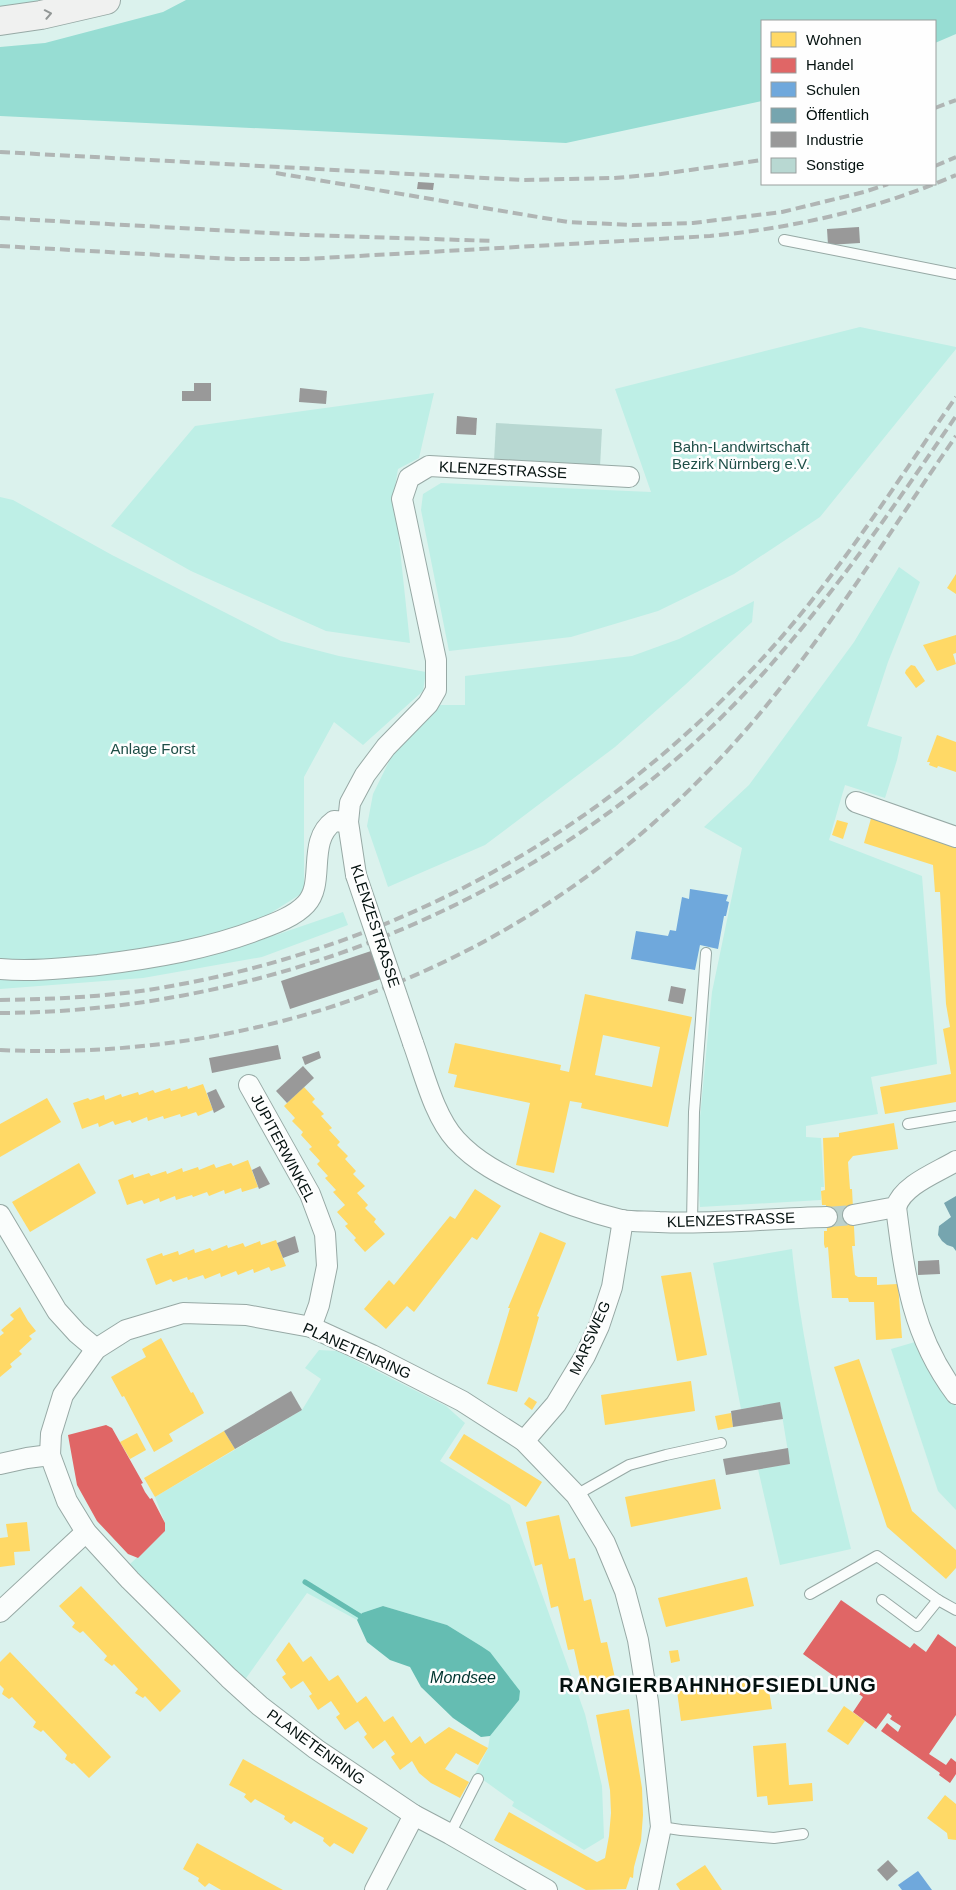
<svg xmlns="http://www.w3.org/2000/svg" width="956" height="1890" font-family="Helvetica,sans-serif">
<rect width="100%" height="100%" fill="#dbf2ed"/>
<g fill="#beefe6">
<path d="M0 0H56L0 8Z"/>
<path d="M860 327 956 347V349L820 517 734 574 658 611 571 637 449 651 421 510 423 494 441 483 651 492 615 389Z"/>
<path d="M434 393 419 458 398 469 394 493 410 643 326 631 191 571 111 526 195 426Z"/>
<path d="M0 497 13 500 112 555 281 641 339 656 426 672 423 691 363 745 334 722 304 777V892L255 923 196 941 84 959 0 961Z"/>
<path d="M899 567 920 582 888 662 867 726 902 737 897 760 885 798 845 785 829 840 922 876 937 1064 871 1077 878 1114 806 1126V1137L821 1138 824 1187H821V1200L700 1207 696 1159 712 992 742 848 704 827 749 785 854 642Z"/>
<path d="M754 601 752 622 685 685 615 747 485 845 388 887 367 826 373 794 401 737 440 705H465V676L632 656 679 639Z"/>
<path d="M343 912 348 925 262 957 143 978 0 989V975L186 960 276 935Z"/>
<path d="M792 1249C802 1348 827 1452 851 1549L780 1565 758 1469 790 1464 780 1403 741 1409 713 1263Z"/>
<path d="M915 1342 956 1407V1510L938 1491 891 1349Z"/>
<path d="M319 1350 337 1351 446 1406 465 1423 440 1461 510 1505 585 1714 602 1786 604 1838 584 1850 512 1806 514 1802 475 1774 488 1748 490 1736 519 1700 481 1646 447 1625 383 1606 362 1613 357 1620 307 1593 244 1681 129 1565 165 1531V1523L155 1497 302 1410 321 1379 305 1368Z"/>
</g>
<path fill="#97ddd3" d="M186 0H956V34L935 43V21H762V101L566 143 0 116V47L45 43 163 12Z"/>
<path fill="#65bdb2" d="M383 1606 447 1625 481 1646 490 1652 520 1691 519 1700 490 1736 481 1737 453 1718 421 1687 410 1667 390 1660 367 1642 357 1620 362 1613Z"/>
<g fill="#ffd966" fill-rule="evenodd">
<path d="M956 574V594L947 588Z"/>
<path d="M956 635V653L953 654 956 664 937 671 923 645Z"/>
<path d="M911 665 915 666 925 681 916 688 905 673 906 670Z"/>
<path d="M937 735 956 742V772L938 766 937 768 929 765 930 762H927Z"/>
<path d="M872 815 956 843V1102L885 1114 880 1087 951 1074 943 1029 950 1027 946 1004 940 892H935L933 865 864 843Z"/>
<path d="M837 820 848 823 843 839 832 835Z"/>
<path d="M585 994 692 1017 668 1127 581 1108 582 1103 570 1101 554 1173 516 1165 530 1103 454 1087 457 1075 448 1073 455 1043 561 1065 560 1070 569 1072ZM603 1035 660 1047 652 1087 595 1075Z"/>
<path d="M203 1084 213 1110 198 1116 196 1112 181 1117 180 1114 164 1119 163 1116 148 1121 147 1117 132 1123 130 1120 115 1125 113 1121 99 1127 98 1123 82 1129 73 1103 88 1098 90 1100 104 1095 105 1100 121 1094 122 1097 138 1092 139 1095 153 1090 155 1093 170 1088 171 1091 187 1086 188 1089Z"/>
<path d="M304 1087 315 1099 312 1102 324 1114 321 1116 332 1128 329 1130 340 1142 337 1145 348 1156 345 1159 356 1171 353 1174 365 1186 357 1193 368 1205 365 1208 376 1219 374 1222 385 1234 365 1252 354 1240 356 1238 345 1226 348 1224 337 1212 345 1205 333 1192 336 1190 325 1178 328 1176 317 1164 320 1161 309 1149 312 1147 301 1135 303 1132 292 1121 295 1118 284 1106Z"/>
<path d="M47 1098 61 1122 0 1157V1124Z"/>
<path d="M894 1123 898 1149 853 1156 848 1162 850 1189H852L855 1246H852L855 1275 858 1277H877V1285L898 1284 902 1338 876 1340 874 1302H849L848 1298H832L828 1247 825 1248 824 1244V1231H827L826 1205H822L821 1191 825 1190 823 1138 839 1137V1133Z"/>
<path d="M248 1160 258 1187 242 1192 241 1188 225 1194 224 1190 209 1196 207 1192 193 1197 192 1195 176 1200 175 1196 160 1202 159 1198 144 1204 142 1200 127 1205 118 1180 133 1174 134 1178 149 1173 151 1176 166 1171 167 1174 182 1168 183 1172 198 1167 199 1170 214 1164 216 1168 231 1163 233 1166Z"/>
<path d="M79 1163 96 1193 30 1232 12 1202Z"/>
<path d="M475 1189 501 1206 477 1240 472 1237 414 1312 407 1306 386 1329 364 1309 389 1280 394 1285 450 1216 455 1219Z"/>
<path d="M540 1232 566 1243 537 1316 539 1317 517 1392 487 1384 510 1308H508Z"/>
<path d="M276 1240 286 1266 271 1271 269 1267 254 1273 253 1269 238 1275 236 1271 221 1277 220 1273 205 1279 203 1275 188 1280 187 1277 173 1282 171 1279 156 1285 146 1259 162 1253 163 1256 178 1251 179 1255 194 1249 195 1253 210 1248 212 1251 227 1245 228 1248 243 1243 245 1247 260 1241 261 1245Z"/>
<path d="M691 1272 707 1355 677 1361 661 1276Z"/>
<path d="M20 1307 28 1321 36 1331 29 1336 32 1339 19 1351 22 1354 10 1364 12 1367 0 1377V1336L4 1333 1 1330 14 1319 10 1315Z"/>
<path d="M161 1338 191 1393 193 1392 204 1413 169 1434 173 1441 154 1452 124 1396 122 1397 111 1377 146 1357 142 1349Z"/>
<path d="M859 1359 912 1511 956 1550V1568L946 1579 887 1527 834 1367Z"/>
<path d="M691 1381 695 1411 605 1425 601 1395Z"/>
<path d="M529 1397 537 1402 532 1410 524 1404Z"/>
<path d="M731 1413 733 1427 718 1430 715 1416Z"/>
<path d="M224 1431 235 1449 155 1497 144 1478Z"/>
<path d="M137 1433 146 1450 130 1459 120 1442Z"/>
<path d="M464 1434 542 1482 526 1507 449 1458Z"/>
<path d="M715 1479 721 1509 631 1527 625 1497Z"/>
<path d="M559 1515 569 1559 575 1558 584 1601 591 1599 601 1643 607 1642 617 1687 584 1694 574 1649 568 1650 558 1606 551 1608 542 1564 535 1566 526 1522Z"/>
<path d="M27 1522 30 1551 14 1552 15 1565 0 1567V1538L8 1537 6 1524Z"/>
<path d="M747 1577 754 1606 666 1627 658 1598Z"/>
<path d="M81 1586 181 1691 160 1712 145 1696 143 1698 135 1693 138 1689 114 1664 112 1666 104 1660 107 1656 83 1631 80 1633 72 1627 75 1623 59 1606Z"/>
<path d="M289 1642 303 1662 311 1656 329 1681 338 1675 357 1703 366 1696 384 1722 393 1716 411 1743 420 1736 425 1744 449 1727 488 1748 478 1765 456 1753 445 1769 469 1782 460 1798 431 1783 419 1773 412 1761 400 1770 391 1757 395 1754 385 1740 373 1749 364 1737 367 1734 358 1721 345 1730 336 1717 340 1714 331 1701 318 1710 309 1696 312 1694 303 1681 291 1689 282 1677 286 1674 276 1660Z"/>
<path d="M678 1650 680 1661 671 1663 669 1651Z"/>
<path d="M10 1652 111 1757 89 1778 74 1763 72 1764 65 1759 67 1755 43 1730 41 1732 33 1727 36 1722 12 1697 9 1699 2 1694 4 1689 0 1685V1662Z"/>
<path d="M767 1679 772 1709 681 1721 677 1691Z"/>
<path d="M844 1706 865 1721 848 1745 827 1731Z"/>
<path d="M629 1709 642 1788 643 1815 641 1841 634 1867 633 1878 630 1877 626 1889 586 1890 494 1840 509 1812 597 1862 605 1858 609 1836 611 1813 610 1790 596 1715Z"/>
<path d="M786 1743 789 1785 812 1783 813 1801 768 1805 767 1796 757 1797 753 1746Z"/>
<path d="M243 1759 368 1828 353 1854 334 1843 330 1847 323 1841 324 1838 294 1821 291 1824 284 1819 285 1816 255 1799 251 1803 244 1797 246 1794 229 1785Z"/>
<path d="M945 1795 956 1804V1840L948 1839 947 1833 927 1818Z"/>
<path d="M197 1843 283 1890H221L209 1883 205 1887 198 1881 199 1878 183 1869Z"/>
<path d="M705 1865 722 1890H680L676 1884Z"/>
</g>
<g fill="#e06666">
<path d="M106 1425 112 1428 143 1483 141 1484 145 1492 150 1499 152 1498 165 1523V1531L138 1558 128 1554 97 1521 77 1485 68 1435Z"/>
<path d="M841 1600 910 1648 914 1643 926 1652 938 1634 956 1647V1715L929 1754 946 1765 951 1758 956 1762V1774L950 1783 939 1775 940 1773 881 1731 887 1723 898 1732 901 1726 890 1719 892 1716 888 1713 876 1729 853 1712 863 1697 803 1654Z"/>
</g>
<g fill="#6fa8dc">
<path d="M690 889 728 895 726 901 729 902 726 916H724L718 949 700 945 695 970 631 959 636 931 668 936 670 930 676 931 682 897 689 899Z"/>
<path d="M918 1871 932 1890H902L898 1885Z"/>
</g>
<path fill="#76a5af" d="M956 1196V1251L953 1247 947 1245 942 1241 938 1235 939 1226 951 1217 944 1203Z"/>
<g fill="#999">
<path d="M418 182 434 183 433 190 417 189Z"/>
<path d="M859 227 860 243 828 245 827 229Z"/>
<path d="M194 383H211V401H182V391H194Z"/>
<path d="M300 388 327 391 326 404 299 402Z"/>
<path d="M457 416 477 418 476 435 456 434Z"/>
<path d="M374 950 384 978 290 1009 281 981Z"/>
<path d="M671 986 686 989 683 1004 668 1001Z"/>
<path d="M278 1045 281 1059 212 1073 209 1058Z"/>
<path d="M319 1051 321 1058 305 1065 302 1057Z"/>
<path d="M303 1066 314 1078 287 1103 276 1091Z"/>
<path d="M216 1089 225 1107 214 1113 207 1093Z"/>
<path d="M260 1166 270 1184 259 1189 252 1170Z"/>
<path d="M295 1236 299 1252 283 1258 277 1243Z"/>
<path d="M939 1260 940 1274 918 1275V1261Z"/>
<path d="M291 1391 302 1410 235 1449 224 1431Z"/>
<path d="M780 1402 783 1419 733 1427 731 1411Z"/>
<path d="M788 1448 790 1464 726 1475 723 1459Z"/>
<path d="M888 1860 898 1871 887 1881 877 1870Z"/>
</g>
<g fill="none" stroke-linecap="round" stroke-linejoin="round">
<path stroke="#65bdb2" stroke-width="5" d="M305 1582 360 1616"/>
</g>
<path fill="#b8d8d2" d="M496 423 602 429 600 467 494 461Z"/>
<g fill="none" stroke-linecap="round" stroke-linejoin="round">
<path stroke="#bbd0cc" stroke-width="20" stroke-dasharray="20 10" stroke-linecap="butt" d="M827 1217 853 1215"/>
<g stroke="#97a9a5" stroke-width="12">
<g id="lane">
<path d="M784 240 956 274"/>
<path d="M908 1124 956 1116"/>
<path d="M692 1223 694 1112 706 953"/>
<path d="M576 1495 629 1465 666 1455 721 1443"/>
<path d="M810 1594 877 1556 938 1600 956 1610"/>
<path d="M882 1600 917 1626 938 1600"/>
<path d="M661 1827 681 1830 774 1838 803 1834"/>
<path d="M450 1834 478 1779"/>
</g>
</g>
<g stroke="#97a9a5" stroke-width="22">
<g id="street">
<path d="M856 802 956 837"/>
<path d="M356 875 348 822 350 803 365 775 386 747 428 704 436 690V660L402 499 409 478 429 466 629 477"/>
<path d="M0 969C32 972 66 968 98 965 154 958 208 949 260 929 276 923 295 916 306 904 326 883 306 841 334 821L348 822"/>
<path d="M413 1043C424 1073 434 1116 456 1140 476 1162 502 1175 528 1187 558 1201 589 1212 621 1220 633 1222 647 1221 659 1222 715 1225 771 1218 827 1217"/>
<path d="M249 1085 310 1194 325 1234 327 1266 319 1305 311 1327"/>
<path d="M896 1207C905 1278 912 1335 956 1394"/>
<path d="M0 1215 57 1311 77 1333 96 1349"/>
<path d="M853 1215 896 1207C903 1185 936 1173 956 1161"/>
<path d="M524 1441 556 1404 585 1356 599 1326 612 1287 623 1220"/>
<path d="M0 1464 27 1458 50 1455"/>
<path d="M0 1612 86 1532"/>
<path d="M375 1890 414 1815"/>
<path d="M547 1890 450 1834 414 1815 316 1749 260 1706 229 1678 130 1580 86 1532 67 1501 50 1455 51 1434 63 1395 96 1349 126 1330 183 1313 246 1315 311 1327 372 1355 462 1401 524 1441 576 1495 605 1543 625 1591 638 1640 648 1702 661 1827 648 1890"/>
</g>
</g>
<g stroke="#97a9a5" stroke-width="30">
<path id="secondary" d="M0 21 41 15 106 0"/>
</g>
<use href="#lane" stroke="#fafdfc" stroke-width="10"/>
<use href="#street" stroke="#fafdfc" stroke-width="20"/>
<use href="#secondary" stroke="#f0f1f0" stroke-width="28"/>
<g stroke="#b0b5b4" stroke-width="4" stroke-dasharray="10 5" stroke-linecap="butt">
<path d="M935 108 956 100"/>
<path d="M0 152 523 180 614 178 661 174 762 160"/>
<path d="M935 166 956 157"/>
<path d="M276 173 568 222 632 225 693 223 782 212 864 192 888 184"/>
<path d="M0 218 306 235 494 241"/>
<path d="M0 246 233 259H305L710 236C794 228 878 209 956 175"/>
<path d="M0 1000C54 999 107 997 160 988 396 948 599 835 761 660 835 580 894 486 956 397"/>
<path d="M0 1013C277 1012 558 893 748 690 826 606 891 511 956 416"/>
<path d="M0 1050C290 1063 554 950 745 731 824 640 887 535 956 436"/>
</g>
<g stroke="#97a9a5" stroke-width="22" stroke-linecap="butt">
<path id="street-bridge" d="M356 875 413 1043"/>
</g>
<use href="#street-bridge" stroke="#fafdfc" stroke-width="20"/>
</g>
<defs><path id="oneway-chevron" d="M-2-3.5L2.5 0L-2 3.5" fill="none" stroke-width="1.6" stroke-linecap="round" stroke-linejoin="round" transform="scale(1.25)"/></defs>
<use stroke="#929796" href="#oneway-chevron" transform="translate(48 14) rotate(-11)"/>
<g text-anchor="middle" stroke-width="5" stroke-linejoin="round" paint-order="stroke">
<g font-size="15" fill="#1e4e47" stroke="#fefefe">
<text x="741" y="452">Bahn-Landwirtschaft<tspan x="741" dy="17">Bezirk Nürnberg e.V.</tspan></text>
<text x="153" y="754">Anlage Forst</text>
</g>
<g font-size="15" fill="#04110f" stroke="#fefefe">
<text transform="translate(503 470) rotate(3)" y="5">KLENZESTRASSE</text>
<text transform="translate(375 926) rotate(72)" y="5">KLENZESTRASSE</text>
<text transform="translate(283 1148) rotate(62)" y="5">JUPITERWINKEL</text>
<text transform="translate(731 1220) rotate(-2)" y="5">KLENZESTRASSE</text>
<text transform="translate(590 1338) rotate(-66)" y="5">MARSWEG</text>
<text transform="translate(357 1351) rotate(24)" y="5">PLANETENRING</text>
<text transform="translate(316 1747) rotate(36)" y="5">PLANETENRING</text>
</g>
<g font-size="16" font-style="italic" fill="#00342f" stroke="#fefefe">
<text x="463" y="1683">Mondsee</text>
</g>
<g font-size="20" font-weight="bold" letter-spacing="1" fill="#04110f" stroke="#fefefe">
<text x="718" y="1692">RANGIERBAHNHOFSIEDLUNG</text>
</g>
</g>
<rect x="761" y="20" width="175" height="165" fill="#fefefe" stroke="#9a9f9e"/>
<rect x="771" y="32" width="25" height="15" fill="#ffd966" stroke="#9a9f9e"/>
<text x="806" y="45" font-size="15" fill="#04110f">Wohnen</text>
<rect x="771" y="58" width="25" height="15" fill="#e06666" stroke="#9a9f9e"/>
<text x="806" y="70" font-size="15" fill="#04110f">Handel</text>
<rect x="771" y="82" width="25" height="15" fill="#6fa8dc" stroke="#9a9f9e"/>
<text x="806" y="95" font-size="15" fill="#04110f">Schulen</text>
<rect x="771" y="108" width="25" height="15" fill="#76a5af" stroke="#9a9f9e"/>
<text x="806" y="120" font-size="15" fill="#04110f">Öffentlich</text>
<rect x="771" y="132" width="25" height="15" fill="#999999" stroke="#9a9f9e"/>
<text x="806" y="145" font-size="15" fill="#04110f">Industrie</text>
<rect x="771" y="158" width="25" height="15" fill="#b8d8d2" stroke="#9a9f9e"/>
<text x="806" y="170" font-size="15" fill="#04110f">Sonstige</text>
</svg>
